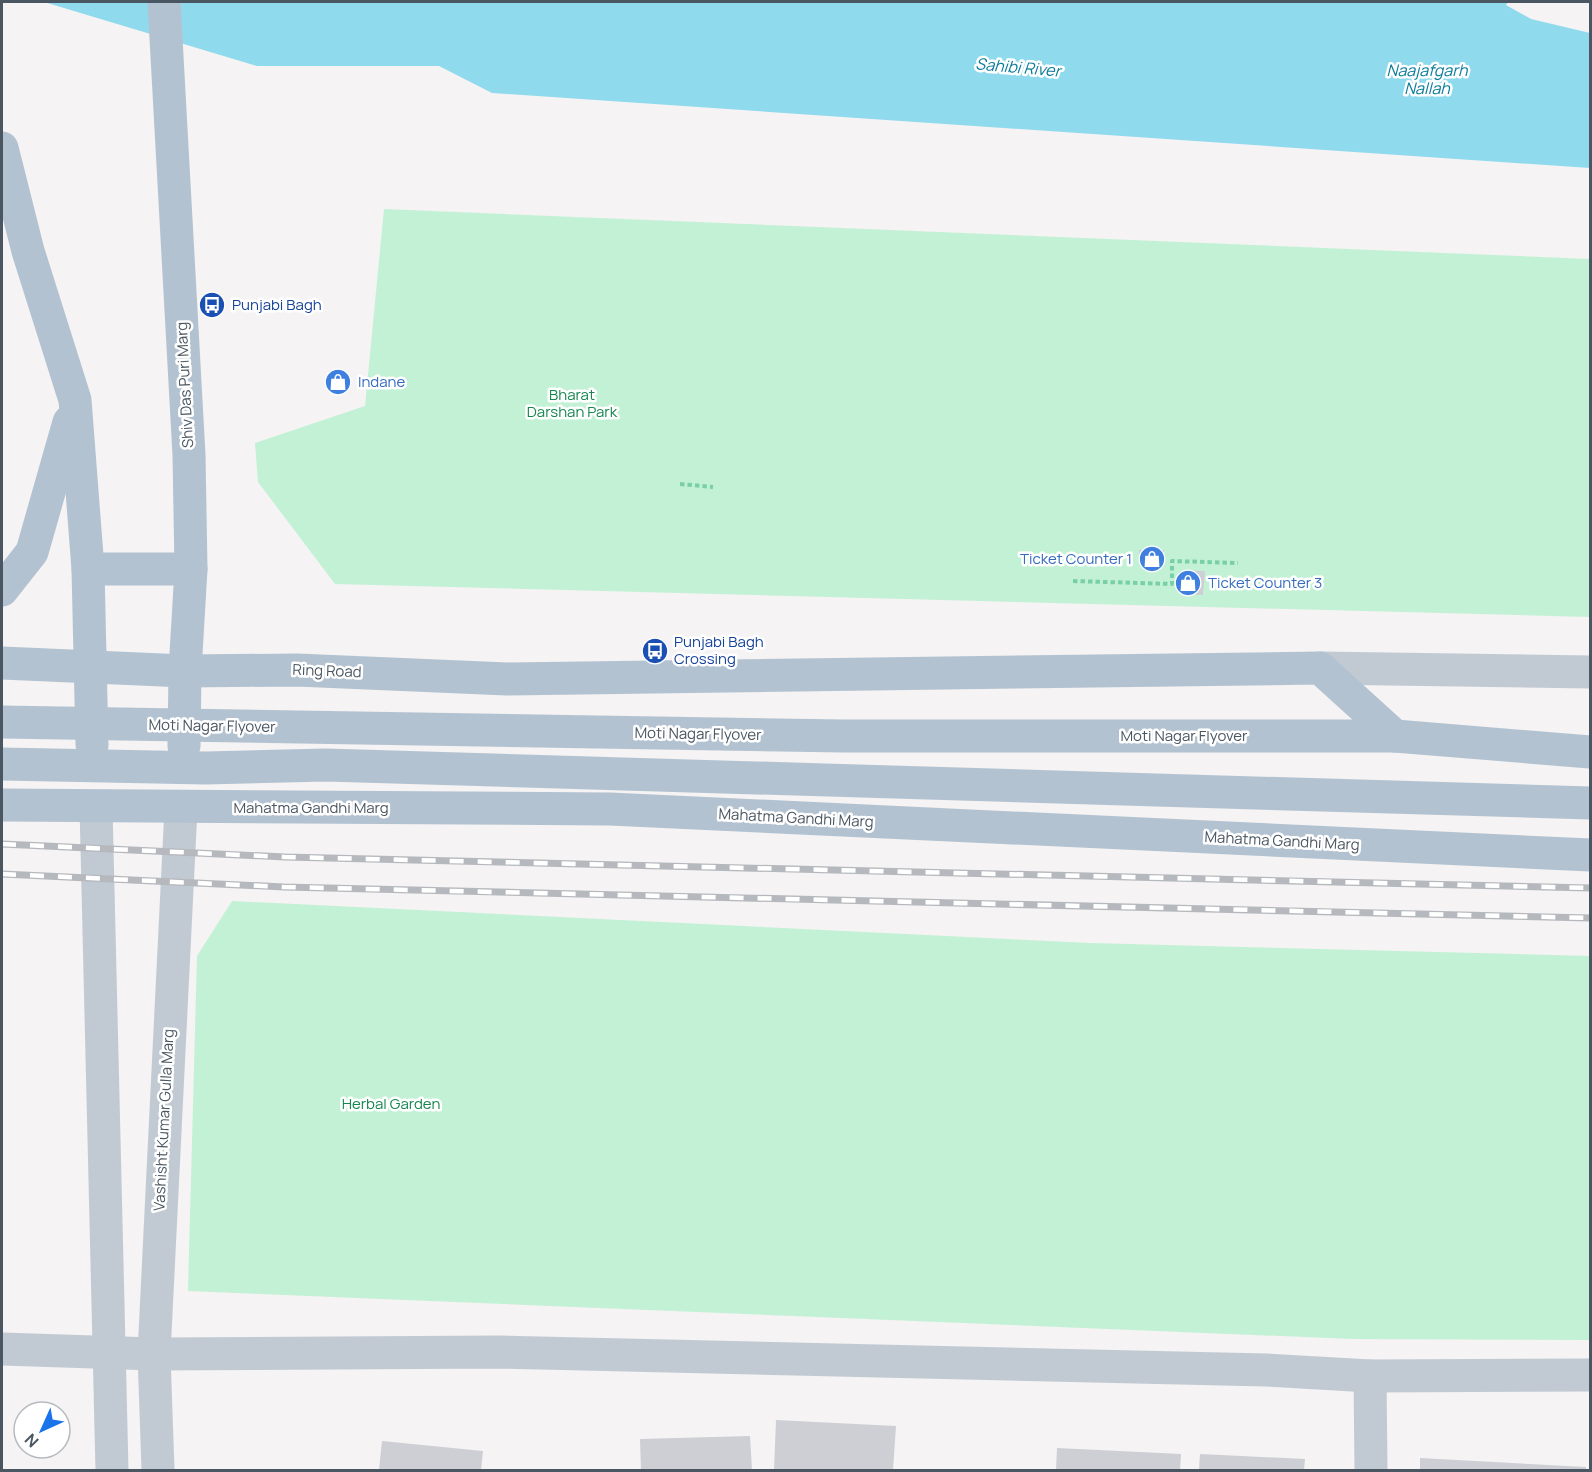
<svg xmlns="http://www.w3.org/2000/svg" width="1592" height="1472" font-family="Manrope,sans-serif">
<rect width="100%" height="100%" fill="#f5f3f3"/>
<g fill="#c3f1d5">
<path d="M384 209 1590 259V617L335 584 258 482 255 443 365 406Z"/>
<path d="M232 901 1090 943 1590 956V1340L1352 1339 188 1291 197 956Z"/>
</g>
<path fill="#90daee" d="M44 2H1508L1506 5 1531 19 1590 33V168L492 93 439 66H257Z"/>
<g fill="#cdcfd5">
<path d="M1139 550H1164V563H1140Z"/>
<path d="M1183 570 1205 571 1203 595 1182 594Z"/>
<path d="M776 1420 896 1426 893 1470H774Z"/>
<path d="M750 1436 752 1470H641L640 1439Z"/>
<path d="M382 1441 483 1451 481 1470H379Z"/>
<path d="M1057 1448 1181 1454 1180 1470H1056Z"/>
<path d="M1200 1454 1305 1459 1304 1470H1199Z"/>
<path d="M1420 1458 1586 1467V1470H1420Z"/>
</g>
<g fill="none" stroke-linecap="round" stroke-linejoin="round">
<g stroke="#7ad0a6" stroke-width="4" stroke-dasharray="4.5 3" stroke-linecap="butt">
<path d="M680 484 713 487"/>
<path d="M1073 581 1172 584V561L1238 563"/>
</g>
<g stroke="#c1cad2" stroke-width="33">
<path d="M1320 668 1590 672"/>
<path d="M96 807 112 1470"/>
<path d="M2 1349 154 1354 498 1352 1266 1370 1370 1376 1590 1375"/>
<path d="M1370 1376 1371 1470"/>
<path d="M158 1470 154 1354 181 808"/>
</g>
<g stroke="#b3c2d1" stroke-width="33">
<path d="M164 2 189 455 191 569 185 671 184 746"/>
<path d="M2 148 28 251 75 400 88 569 92 745"/>
<path d="M88 569H191"/>
<path d="M2 590 32 552 69 422"/>
<path d="M2 663 185 671 297 670 507 679 1320 668 1395 736 1590 752"/>
<path d="M2 722 844 736H1395"/>
<path d="M2 764 206 768 326 765 1590 803"/>
<path d="M2 805 610 809 1590 855"/>
</g>
<g stroke="#b5b8bd" stroke-width="7">
<g id="rail">
<path d="M2 844 285 857 1590 888"/>
<path d="M2 874 284 887 1590 918"/>
</g>
</g>
<use href="#rail" stroke="#fff" stroke-width="4.5" stroke-dasharray="14" stroke-linecap="butt"/>
</g>
<defs>
<g id="bus-disc" transform="scale(1.35)"><circle r="9.5" fill="#1a4fb4" stroke="#fff"/><path d="M-5-6H5V4H4V6H2V4H-2V6H-4V4H-5ZM-3.5-4V0h7V-4ZM-3.5 1.2v1.5H-2V1.2ZM2 1.2v1.5H3.5V1.2Z" fill="#fff"/></g>
<g id="shop-disc" transform="scale(1.35)"><circle r="9.5" fill="#3f7fe0" stroke="#fff"/><path d="M-5-2.5h2.3a2.7 3.5 0 0 1 5.4 0H5L5.5 6h-11ZM-1.5-2.5h3a1.5 2.3 0 0 0-3 0Z" fill="#fff"/></g>
</defs>
<g fill-rule="evenodd">
<use href="#bus-disc" x="212" y="305"/>
<use href="#shop-disc" x="338" y="382"/>
<use href="#shop-disc" x="1152" y="559"/>
<use href="#shop-disc" x="1188" y="583"/>
<use href="#bus-disc" x="655" y="651"/>
</g>
<g text-anchor="middle" stroke-width="5" stroke-linejoin="round" paint-order="stroke">
<g font-size="15" fill="#164399" stroke="#fff" text-anchor="start">
<text x="232" y="310">Punjabi Bagh</text>
<text x="674" y="647">Punjabi Bagh<tspan x="674" dy="17">Crossing</tspan></text>
</g>
<g font-size="15" fill="#366cbe" stroke="#fff" text-anchor="start">
<text x="358" y="387">Indane</text>
<text x="1132" y="564" text-anchor="end">Ticket Counter 1</text>
<text x="1208" y="588">Ticket Counter 3</text>
</g>
<g font-size="15" fill="#4a5661" stroke="#fff">
<text transform="translate(185 385) rotate(-93)" y="5">Shiv Das Puri Marg</text>
<text transform="translate(327 671) rotate(2)" y="5">Ring Road</text>
<text transform="translate(212 726) rotate(1)" y="5">Moti Nagar Flyover</text>
<text transform="translate(698 734) rotate(1)" y="5">Moti Nagar Flyover</text>
<text x="1184" y="741">Moti Nagar Flyover</text>
<text x="311" y="813">Mahatma Gandhi Marg</text>
<text transform="translate(796 818) rotate(3)" y="5">Mahatma Gandhi Marg</text>
<text transform="translate(1282 841) rotate(3)" y="5">Mahatma Gandhi Marg</text>
<text transform="translate(164 1120) rotate(-87)" y="5">Vashisht Kumar Gulla Marg</text>
</g>
<g font-size="15" fill="#17864f" stroke="#fff">
<text x="572" y="400">Bharat<tspan x="572" dy="17">Darshan Park</tspan></text>
<text x="391" y="1109">Herbal Garden</text>
</g>
<g font-size="16" font-style="italic" fill="#0c7c9b" stroke="#fff">
<text transform="translate(1018 67) rotate(5)" y="6">Sahibi River</text>
<text x="1427" y="76">Naajafgarh<tspan x="1427" dy="18">Nallah</tspan></text>
</g>
</g>
<rect width="1592" height="1472" fill="none" stroke="#4a5661" stroke-width="6"/>
<g transform="translate(42 1430) rotate(225)"><circle r="28" fill="#ffffff" stroke="#b7bbc0" stroke-width="1.5"/>
<path d="M0-4.5L10 22L0 15L-10 22Z" fill="#1a73e8"/>
<text y="-9" font-size="16" font-weight="bold" text-anchor="middle" fill="#4a5661">N</text>
</g>
</svg>
